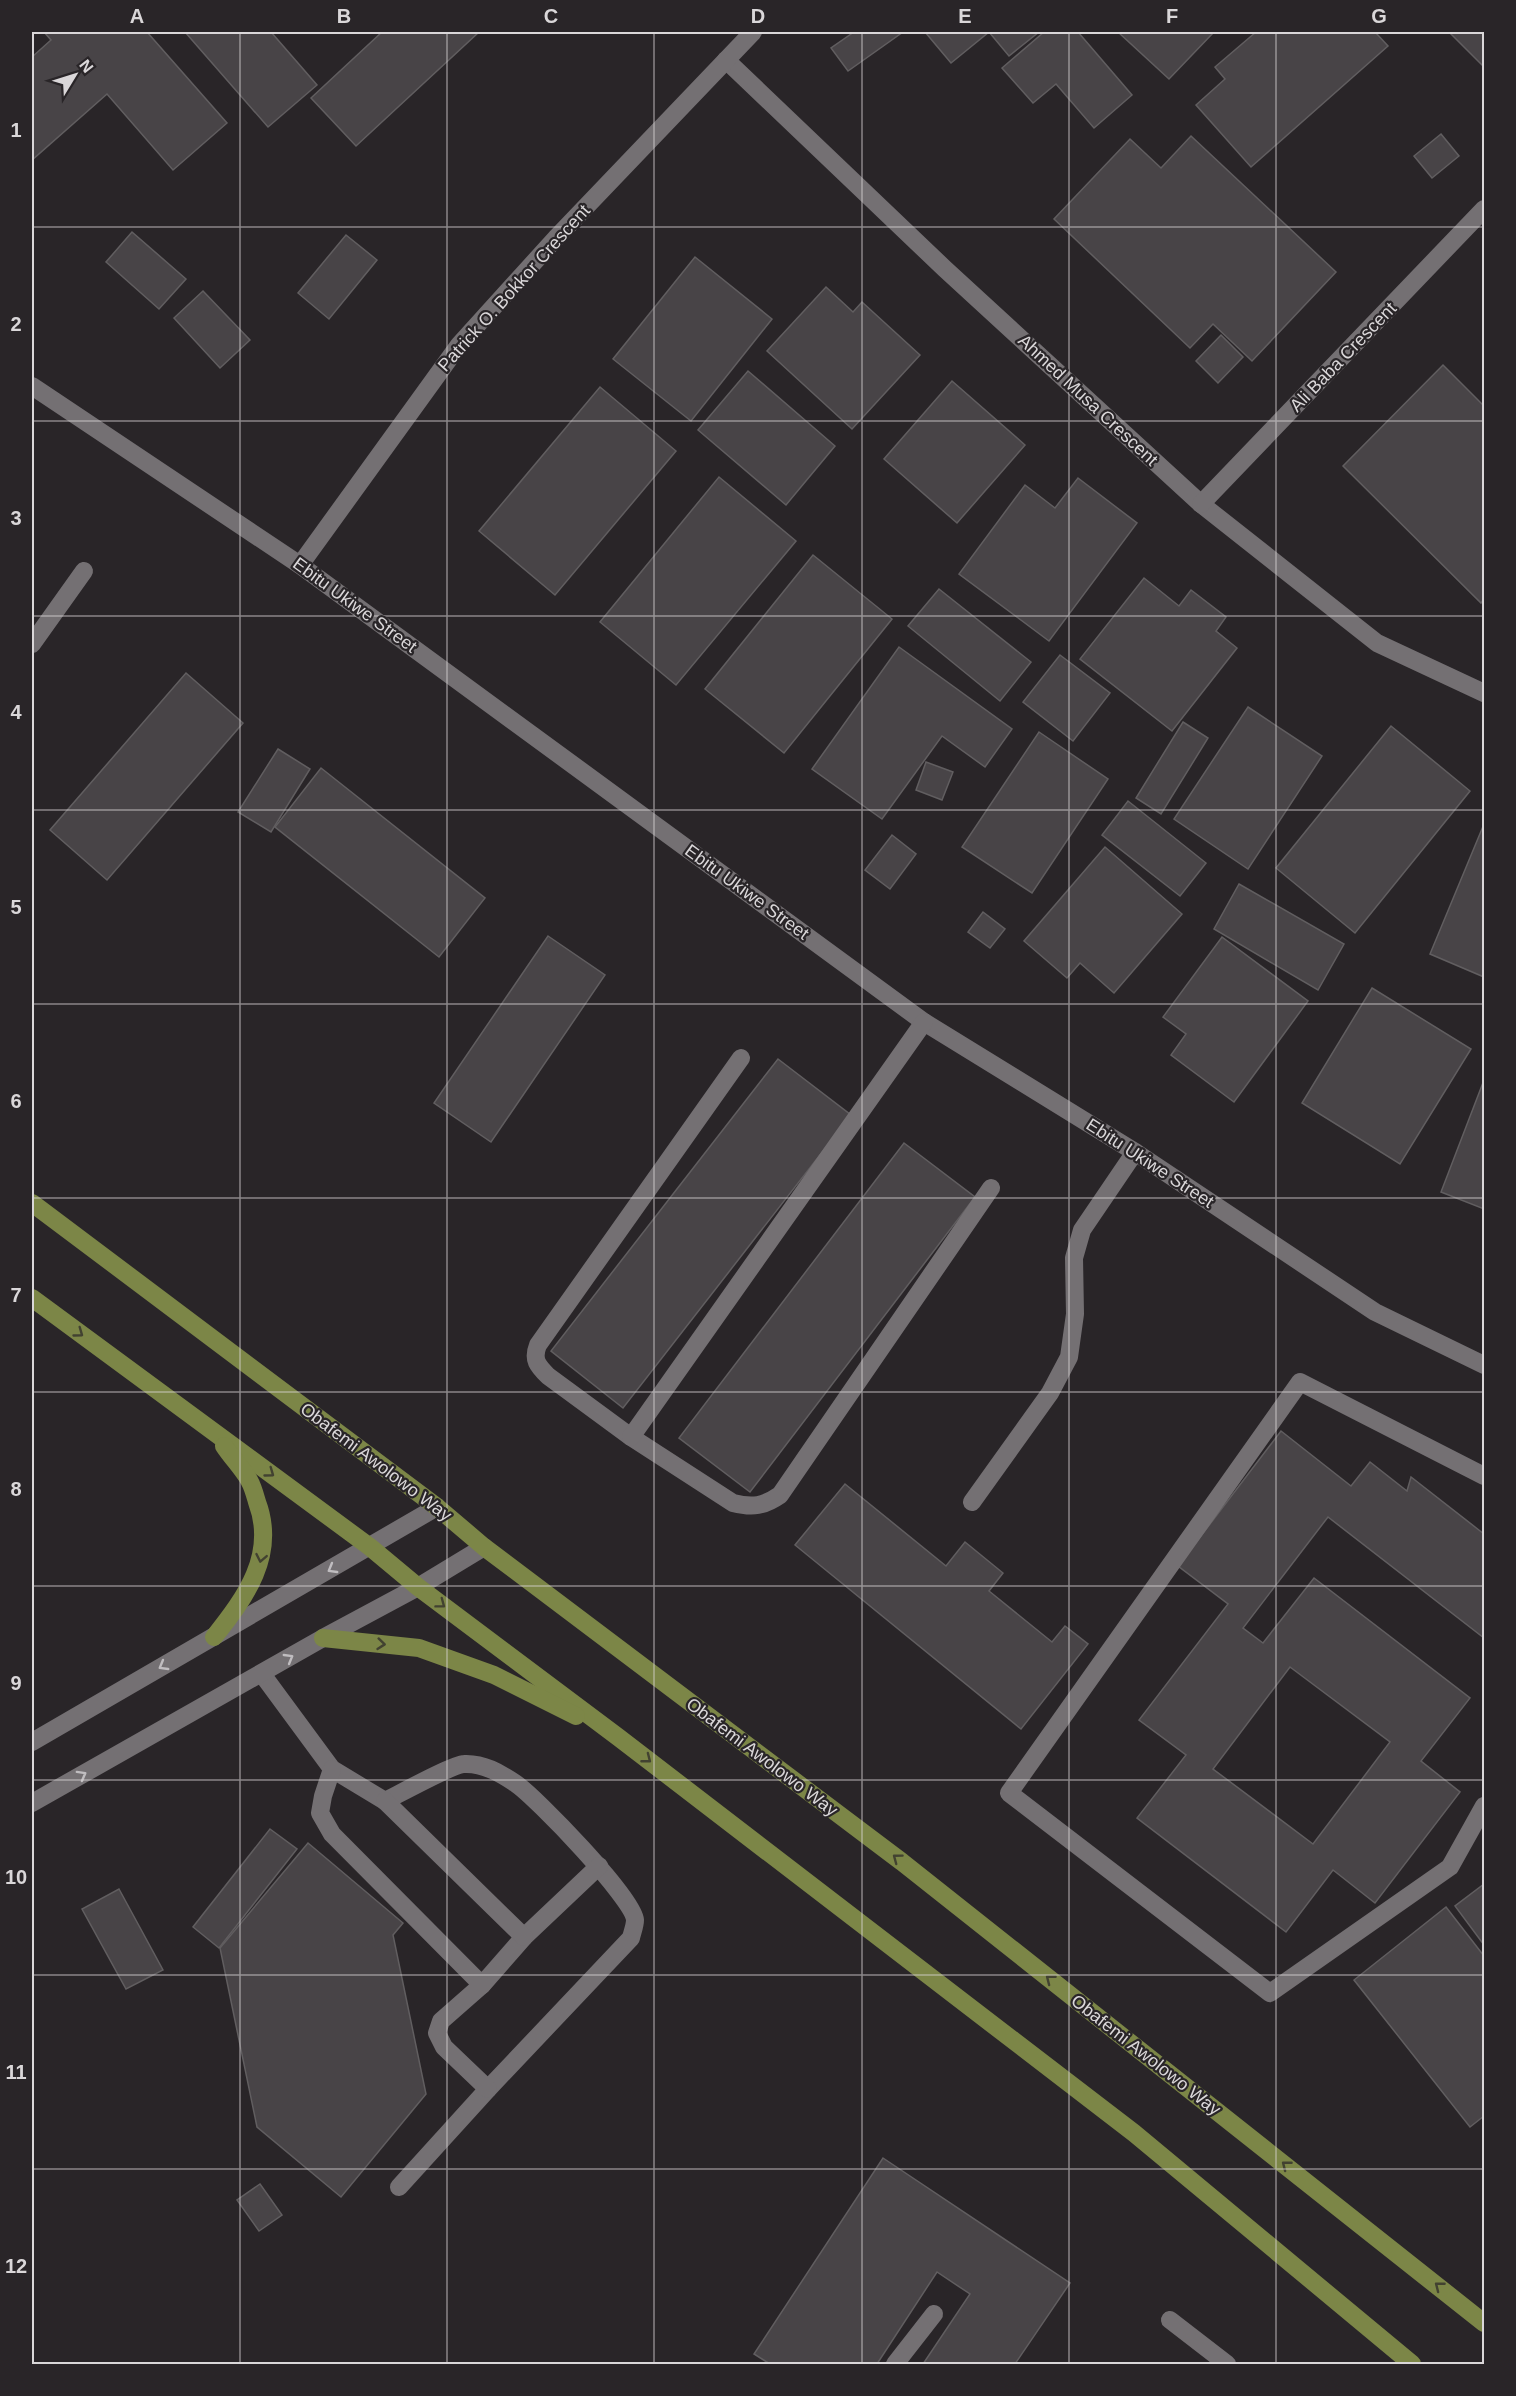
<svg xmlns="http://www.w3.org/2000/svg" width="1516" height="2396" font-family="Arial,sans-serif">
<rect width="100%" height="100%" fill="#292528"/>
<g fill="#484447" stroke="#615e60" stroke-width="1.5" fill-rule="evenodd">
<path d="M44 32H147L227 123 173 170 107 94 32 160V57L51 40Z"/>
<path d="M185 32H271L317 85 268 127Z"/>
<path d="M382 32H479L356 146 311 98Z"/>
<path d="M854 32H903L848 71 831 48Z"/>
<path d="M925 32H989L951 63Z"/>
<path d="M989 32H1039L1009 56Z"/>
<path d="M1044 32H1078L1132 95 1094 128 1056 84 1033 103 1002 68Z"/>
<path d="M1118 32H1214L1169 79Z"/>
<path d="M1256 32H1375L1388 46 1251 167 1196 105 1225 79 1215 67Z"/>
<path d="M1449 32H1484V67Z"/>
<path d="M1441 134 1459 156 1432 178 1414 156Z"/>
<path d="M1191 136 1336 272 1252 361 1213 324 1190 348 1054 219 1130 139 1161 168Z"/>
<path d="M132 232 186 279 159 309 106 262Z"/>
<path d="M346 235 377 260 329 319 298 293Z"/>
<path d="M695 257 772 319 691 421 613 359Z"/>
<path d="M826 287 853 312 862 302 920 355 852 429 767 351Z"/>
<path d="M203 291 250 340 220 368 174 318Z"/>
<path d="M1221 335 1243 357 1218 383 1196 361Z"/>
<path d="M1443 365 1484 406V599L1481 603 1343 466Z"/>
<path d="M748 371 835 446 786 505 698 430Z"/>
<path d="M952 381 1025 445 957 523 884 459Z"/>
<path d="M600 387 676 451 555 595 479 531Z"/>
<path d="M719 477 796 541 676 685 600 622Z"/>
<path d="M1078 478 1137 523 1049 641 959 574 1025 485 1055 508Z"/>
<path d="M813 555 892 619 784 753 705 689Z"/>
<path d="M1144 578 1179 606 1191 590 1226 617 1216 631 1237 648 1172 731 1080 659Z"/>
<path d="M939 589 1031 662 1000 701 908 626Z"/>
<path d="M899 647 1012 729 985 767 942 736 882 819 812 769Z"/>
<path d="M1060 655 1110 693 1073 741 1023 702Z"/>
<path d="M186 673 243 723 107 880 50 830Z"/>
<path d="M1248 707 1322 756 1248 869 1174 819Z"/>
<path d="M1183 722 1208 738 1161 814 1136 798Z"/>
<path d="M1391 726 1470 791 1355 933 1276 868Z"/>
<path d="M1039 732 1108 779 1032 893 962 847Z"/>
<path d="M278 749 310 769 271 832 238 812Z"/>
<path d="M926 762 953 772 942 800 916 790Z"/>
<path d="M321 768 485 898 439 957 275 827Z"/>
<path d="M1128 801 1206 863 1180 896 1102 835Z"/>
<path d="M1484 824V977L1430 954Z"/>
<path d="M892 835 916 854 890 889 865 870Z"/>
<path d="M1105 847 1182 914 1114 993 1080 963 1067 978 1024 941Z"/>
<path d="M1239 884 1344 944 1318 990 1214 929Z"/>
<path d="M983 912 1005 929 990 948 968 932Z"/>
<path d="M548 936 605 975 491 1142 434 1103Z"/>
<path d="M1222 937 1308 1001 1234 1102 1171 1055 1186 1034 1163 1017Z"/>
<path d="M1372 988 1471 1049 1400 1164 1302 1103Z"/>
<path d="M778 1059 851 1115 623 1408 551 1351Z"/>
<path d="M1484 1080V1209L1441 1192Z"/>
<path d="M904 1143 975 1197 750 1492 679 1438Z"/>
<path d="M1281 1431 1351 1486 1370 1462 1407 1491 1411 1477 1484 1534V1638L1328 1517 1243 1628 1263 1643 1314 1578 1470 1698 1421 1761 1460 1792 1375 1903 1333 1870 1286 1932 1137 1818 1186 1755 1139 1720 1228 1604 1178 1566ZM1290 1667 1390 1742 1313 1844 1213 1769Z"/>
<path d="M845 1484 946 1566 965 1542 1003 1573 989 1591 1052 1642 1065 1626 1088 1644 1021 1729 795 1545Z"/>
<path d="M270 1829 297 1849 219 1948 193 1927Z"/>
<path d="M308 1843 403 1923 393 1935 426 2094 341 2197 257 2127 220 1948Z"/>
<path d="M1484 1884V1945L1455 1906Z"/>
<path d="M119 1889 163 1970 126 1989 82 1909Z"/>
<path d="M1446 1907 1484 1956V2116L1470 2127 1354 1980Z"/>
<path d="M883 2158 1070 2283 1015 2364H923L970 2294 937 2272 877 2364H770L754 2354Z"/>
<path d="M260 2184 282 2215 259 2231 237 2200Z"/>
</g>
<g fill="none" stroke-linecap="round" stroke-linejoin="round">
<g stroke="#747073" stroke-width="18">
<path d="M726 60 945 269 1201 504 1377 643 1484 693"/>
<path d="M32 386 300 565 924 1022 1135 1152 1375 1312 1484 1365"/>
<path d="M1201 504 1484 209"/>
<path d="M300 565 459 345 556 238 753 32"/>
<path d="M32 644 84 571"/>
<path d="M741 1058 538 1345C532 1360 538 1366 548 1376L631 1437 733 1503C753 1508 764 1506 780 1495L991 1188"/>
<path d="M631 1437 924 1022"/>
<path d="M1484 1476 1300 1382 1009 1793 1270 1993 1450 1867 1484 1806"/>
<path d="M972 1502 1050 1393 1069 1357 1075 1314 1074 1258 1082 1230 1135 1152"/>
<path d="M262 1674 332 1769 385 1801C399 1794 454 1764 464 1764 483 1763 500 1773 515 1783 536 1797 634 1899 635 1920 635 1926 632 1933 631 1938L488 2089 399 2187"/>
<path d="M32 1742 437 1507"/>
<path d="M332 1769 323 1796 320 1813 332 1834 482 1985 524 1937 599 1866"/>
<path d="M385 1801 524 1937"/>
<path d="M32 1803 323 1638 418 1587 484 1547"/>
<path d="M482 1985 441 2021 437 2033 444 2047 488 2089"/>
<path d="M1170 2320 1227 2364"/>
<path d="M895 2364 934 2314"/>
</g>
<g stroke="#7c8647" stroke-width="18">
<path d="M32 1203 437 1507 484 1547 902 1862 1484 2323"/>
<path d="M32 1298 370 1547 418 1587 618 1737 1134 2133 1412 2364"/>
<path d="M214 1637C245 1598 277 1555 257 1502 255 1495 253 1487 249 1480 242 1468 232 1458 224 1446"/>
<path d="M323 1638 419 1648 494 1675 576 1716"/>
</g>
</g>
<defs><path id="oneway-chevron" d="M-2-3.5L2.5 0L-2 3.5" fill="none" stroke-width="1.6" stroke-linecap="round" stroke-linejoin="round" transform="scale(1.5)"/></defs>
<g stroke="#424231">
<use href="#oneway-chevron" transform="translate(79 1333) rotate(36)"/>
<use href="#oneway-chevron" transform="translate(270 1473) rotate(36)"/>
<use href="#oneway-chevron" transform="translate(261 1558) rotate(101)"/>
<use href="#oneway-chevron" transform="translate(441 1604) rotate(37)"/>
<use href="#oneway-chevron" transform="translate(381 1644) rotate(6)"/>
<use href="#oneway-chevron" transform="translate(647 1759) rotate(38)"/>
<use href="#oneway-chevron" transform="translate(897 1858) rotate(-143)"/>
<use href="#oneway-chevron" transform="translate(1050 1979) rotate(-142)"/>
<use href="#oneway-chevron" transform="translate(1286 2165) rotate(-142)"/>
<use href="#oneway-chevron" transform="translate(1439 2286) rotate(-142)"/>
</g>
<g stroke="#c0bdc0">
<use href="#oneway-chevron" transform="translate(332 1569) rotate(150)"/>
<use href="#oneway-chevron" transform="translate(289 1658) rotate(-30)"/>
<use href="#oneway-chevron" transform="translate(163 1666) rotate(150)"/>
<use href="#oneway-chevron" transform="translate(82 1775) rotate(-29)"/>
</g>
<path fill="none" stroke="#dad7d9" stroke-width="1.5" stroke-opacity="0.55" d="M240 32V2364M447 32V2364M654 32V2364M862 32V2364M1069 32V2364M1276 32V2364M32 227H1484M32 421H1484M32 616H1484M32 810H1484M32 1004H1484M32 1198H1484M32 1392H1484M32 1586H1484M32 1780H1484M32 1975H1484M32 2169H1484"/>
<g text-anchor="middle" stroke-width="4.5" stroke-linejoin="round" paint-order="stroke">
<g font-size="18" fill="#dad7d9" stroke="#292528">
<text transform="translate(514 288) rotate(-48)" y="6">Patrick O. Bokkor Crescent</text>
<text transform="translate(1343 357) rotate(-46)" y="6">Ali Baba Crescent</text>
<text transform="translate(1088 400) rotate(43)" y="6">Ahmed Musa Crescent</text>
<text transform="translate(355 605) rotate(36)" y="6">Ebitu Ukiwe Street</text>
<text transform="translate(747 892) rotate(36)" y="6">Ebitu Ukiwe Street</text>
<text transform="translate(1150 1163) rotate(33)" y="6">Ebitu Ukiwe Street</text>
<text transform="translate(376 1462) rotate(37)" y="6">Obafemi Awolowo Way</text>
<text transform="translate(762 1757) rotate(37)" y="6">Obafemi Awolowo Way</text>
<text transform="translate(1146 2055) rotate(38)" y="6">Obafemi Awolowo Way</text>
</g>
</g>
<rect width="1516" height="2396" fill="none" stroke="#292528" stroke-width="66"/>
<g transform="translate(75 75) rotate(52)" stroke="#292528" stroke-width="4.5" paint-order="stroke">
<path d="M0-4.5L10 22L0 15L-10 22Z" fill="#dad7d9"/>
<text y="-9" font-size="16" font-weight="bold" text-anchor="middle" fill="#dad7d9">N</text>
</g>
<rect x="33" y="33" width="1450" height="2330" fill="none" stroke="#dad7d9" stroke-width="2"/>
<g font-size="20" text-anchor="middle" font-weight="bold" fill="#dad7d9">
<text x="137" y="23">A</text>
<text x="344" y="23">B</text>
<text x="551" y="23">C</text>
<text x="758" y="23">D</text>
<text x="965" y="23">E</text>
<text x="1172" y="23">F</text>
<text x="1379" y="23">G</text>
<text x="16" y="137">1</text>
<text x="16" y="331">2</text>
<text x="16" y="525">3</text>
<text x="16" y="719">4</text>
<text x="16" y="914">5</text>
<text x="16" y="1108">6</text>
<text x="16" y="1302">7</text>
<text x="16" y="1496">8</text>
<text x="16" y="1690">9</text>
<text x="16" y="1884">10</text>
<text x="16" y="2079">11</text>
<text x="16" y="2273">12</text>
</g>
</svg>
